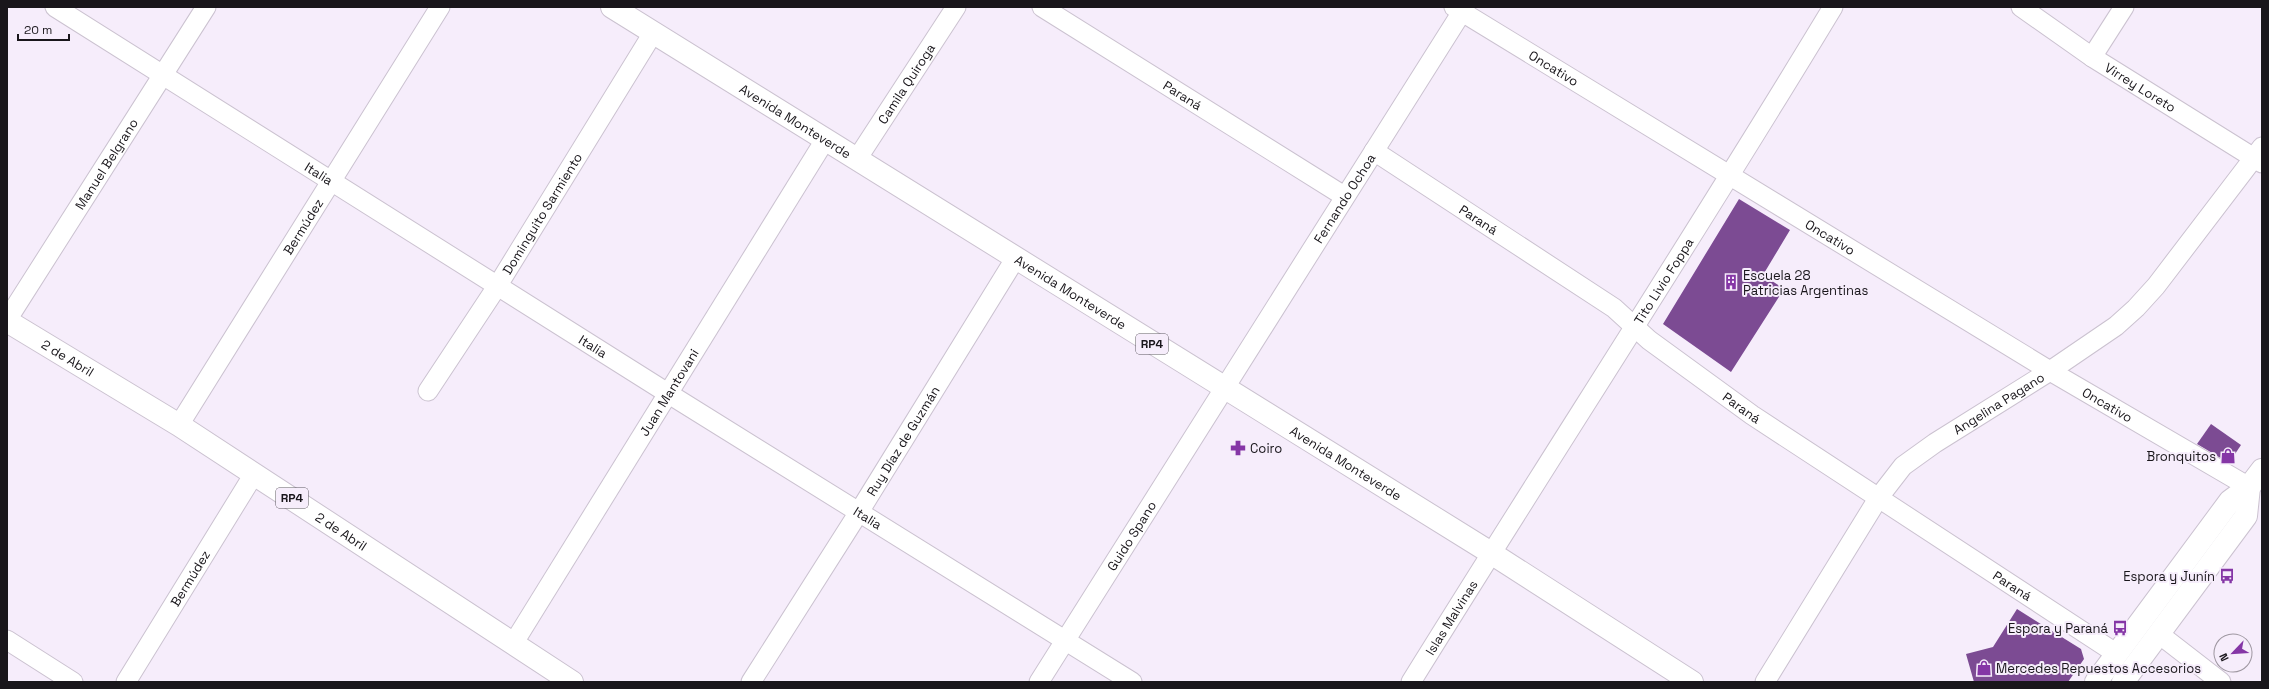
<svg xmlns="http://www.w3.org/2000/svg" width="2269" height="689" font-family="'Space Grotesk',sans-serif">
<rect width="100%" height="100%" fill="#f6edfb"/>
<g fill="#7c4b93">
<path d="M1739 199 1790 230 1763 275 1784 289 1731 372 1663 324Z"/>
<path d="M2211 424 2241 445 2229 463 2197 444Z"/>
<path d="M2017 609 2081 649 2084 659 2068 682H1974L1966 654 1993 647Z"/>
</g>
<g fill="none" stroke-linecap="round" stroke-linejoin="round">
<g stroke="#cbc2d0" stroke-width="21">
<g id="minor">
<path id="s1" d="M55 7 669 394 1132 682"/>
<path id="s2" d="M1042 7 1344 196"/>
<path id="s3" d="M1454 7 2050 371 2249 487"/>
<path id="s4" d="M2021 7 2092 57 2262 163"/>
<path d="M2092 57 2124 7"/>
<path id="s5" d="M1374 151 1614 308 1649 340 1752 415 2117 654"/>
<path id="s6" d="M857 159 956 7"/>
<path id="s7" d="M7 320 206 7"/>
<path id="s8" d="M428 391 498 285 653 33"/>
<path id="s9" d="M179 425 440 7"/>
<path d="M2159 634 2221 682"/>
<path d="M7 640 73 682"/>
<path id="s10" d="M513 644 825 140"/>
<path id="s11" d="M126 682 254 474"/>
<path id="s12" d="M751 682 859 512 1015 259"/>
<path id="s13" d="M1039 682 1465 7"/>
<path id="s14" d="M1411 682C1551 456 1696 234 1833 7"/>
<path id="s15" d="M1765 682 1879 497 1903 466 1935 443 2050 371 2116 326 2136 308 2156 286 2262 147"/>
</g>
</g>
<g stroke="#cbc2d0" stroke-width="24">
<g id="major">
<path id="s16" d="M612 7 1491 553 1692 682"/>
<path id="s17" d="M7 321 179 425 572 682"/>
<path d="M2096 682 2230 501 2249 487 2262 470"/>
<path d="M2123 682 2246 516 2249 487"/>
</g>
</g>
<use href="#minor" stroke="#fff" stroke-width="19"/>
<use href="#major" stroke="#fff" stroke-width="22"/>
</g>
<defs>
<g id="building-bare" transform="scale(1.2)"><path d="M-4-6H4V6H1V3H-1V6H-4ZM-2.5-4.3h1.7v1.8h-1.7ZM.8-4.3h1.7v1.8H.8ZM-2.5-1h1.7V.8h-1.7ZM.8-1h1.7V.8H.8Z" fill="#8536a6" stroke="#f6edfb" stroke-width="2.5" paint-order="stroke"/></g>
<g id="pharmacy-bare" transform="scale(1.2)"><path d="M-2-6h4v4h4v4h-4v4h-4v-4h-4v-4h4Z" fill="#8536a6" stroke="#f6edfb" stroke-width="2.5" paint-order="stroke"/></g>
<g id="shop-bare" transform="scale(1.2)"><path d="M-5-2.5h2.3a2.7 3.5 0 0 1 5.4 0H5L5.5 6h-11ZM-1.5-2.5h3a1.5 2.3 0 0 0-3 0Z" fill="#8536a6" stroke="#f6edfb" stroke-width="2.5" paint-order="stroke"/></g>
<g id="bus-bare" transform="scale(1.2)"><path d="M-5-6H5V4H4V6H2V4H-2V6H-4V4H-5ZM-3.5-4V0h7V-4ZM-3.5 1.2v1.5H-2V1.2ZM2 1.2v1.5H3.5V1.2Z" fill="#8536a6" stroke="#f6edfb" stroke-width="2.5" paint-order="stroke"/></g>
</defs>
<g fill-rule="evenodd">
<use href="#building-bare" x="1731" y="282"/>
<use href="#pharmacy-bare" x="1238" y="448"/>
<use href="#shop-bare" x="2228" y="456"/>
<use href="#bus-bare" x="2227" y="576"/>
<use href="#bus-bare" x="2120" y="628"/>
<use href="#shop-bare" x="1984" y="668"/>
</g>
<g text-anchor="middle" stroke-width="4" stroke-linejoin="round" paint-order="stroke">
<g fill="#f6edfb" stroke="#5b565e" stroke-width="1">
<rect x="1136" y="334" width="32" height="20" rx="3"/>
<rect x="276" y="488" width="32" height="20" rx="3"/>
</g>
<g font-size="12" font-weight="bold" fill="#19161b">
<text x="1152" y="348">RP4</text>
<text x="292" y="502">RP4</text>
</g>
<g font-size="13" fill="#19161b" stroke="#f6edfb">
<text dy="5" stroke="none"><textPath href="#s3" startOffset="117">Oncativo</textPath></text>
<text dy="5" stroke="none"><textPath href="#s6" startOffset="90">Camila Quiroga</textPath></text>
<text dy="5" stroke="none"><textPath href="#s4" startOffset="144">Virrey Loreto</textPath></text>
<text dy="5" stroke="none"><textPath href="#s2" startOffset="166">Paraná</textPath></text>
<text dy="5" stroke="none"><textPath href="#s16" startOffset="216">Avenida Monteverde</textPath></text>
<text dy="5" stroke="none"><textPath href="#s7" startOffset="185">Manuel Belgrano</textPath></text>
<text dy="5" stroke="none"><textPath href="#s1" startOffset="312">Italia</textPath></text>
<text dy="5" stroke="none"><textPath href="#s13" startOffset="572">Fernando Ochoa</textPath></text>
<text dy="5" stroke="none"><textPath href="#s8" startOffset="211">Dominguito Sarmiento</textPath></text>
<text dy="5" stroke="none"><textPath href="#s5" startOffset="125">Paraná</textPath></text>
<text dy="5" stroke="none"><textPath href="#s9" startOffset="234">Bermúdez</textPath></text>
<text dy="5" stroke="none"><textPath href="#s3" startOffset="441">Oncativo</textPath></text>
<text dy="5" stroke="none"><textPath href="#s14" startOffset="474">Tito Livio Foppa</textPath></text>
<text dy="5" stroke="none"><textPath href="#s16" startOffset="540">Avenida Monteverde</textPath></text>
<text dy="5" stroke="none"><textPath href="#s1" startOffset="636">Italia</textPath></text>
<text dy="5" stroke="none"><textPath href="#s17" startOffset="71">2 de Abril</textPath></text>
<text dy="5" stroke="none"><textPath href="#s10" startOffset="296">Juan Mantovani</textPath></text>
<text dy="5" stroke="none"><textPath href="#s15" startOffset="371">Angelina Pagano</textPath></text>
<text dy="5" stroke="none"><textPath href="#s3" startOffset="765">Oncativo</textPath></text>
<text dy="5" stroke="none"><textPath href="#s5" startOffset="449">Paraná</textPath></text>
<text dy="5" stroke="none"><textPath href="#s12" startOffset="285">Ruy Díaz de Guzmán</textPath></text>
<text dy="5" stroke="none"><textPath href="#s16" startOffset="864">Avenida Monteverde</textPath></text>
<text dy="5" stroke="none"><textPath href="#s1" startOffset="960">Italia</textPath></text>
<text dy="5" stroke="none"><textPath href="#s17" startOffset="395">2 de Abril</textPath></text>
<text dy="5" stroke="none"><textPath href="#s13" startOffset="173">Guido Spano</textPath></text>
<text dy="5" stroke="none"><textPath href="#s11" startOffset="122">Bermúdez</textPath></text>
<text dy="5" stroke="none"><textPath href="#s5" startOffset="773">Paraná</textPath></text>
<text dy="5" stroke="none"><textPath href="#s14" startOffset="76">Islas Malvinas</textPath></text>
</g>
<g font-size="13" fill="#19161b" stroke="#f6edfb" text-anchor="start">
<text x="1743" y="280">Escuela 28<tspan x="1743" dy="15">Patricias Argentinas</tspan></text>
<text x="1250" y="453">Coiro</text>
<text x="2216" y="461" text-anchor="end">Bronquitos</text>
<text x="2215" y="581" text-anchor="end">Espora y Junín</text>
<text x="2108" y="633" text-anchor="end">Espora y Paraná</text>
<text x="1996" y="673">Mercedes Repuestos Accesorios</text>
</g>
</g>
<rect width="2269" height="689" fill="none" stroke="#19161b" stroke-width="16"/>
<g transform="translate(2233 653) rotate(245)"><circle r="19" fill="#f6edfb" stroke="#9e97a1"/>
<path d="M0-3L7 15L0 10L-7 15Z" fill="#8536a6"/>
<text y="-6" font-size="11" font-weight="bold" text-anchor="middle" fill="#19161b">N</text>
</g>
<path d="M18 34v6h51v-6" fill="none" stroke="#19161b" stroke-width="2"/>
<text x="24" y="34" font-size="12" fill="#19161b" stroke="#f6edfb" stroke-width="3" paint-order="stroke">20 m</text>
</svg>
